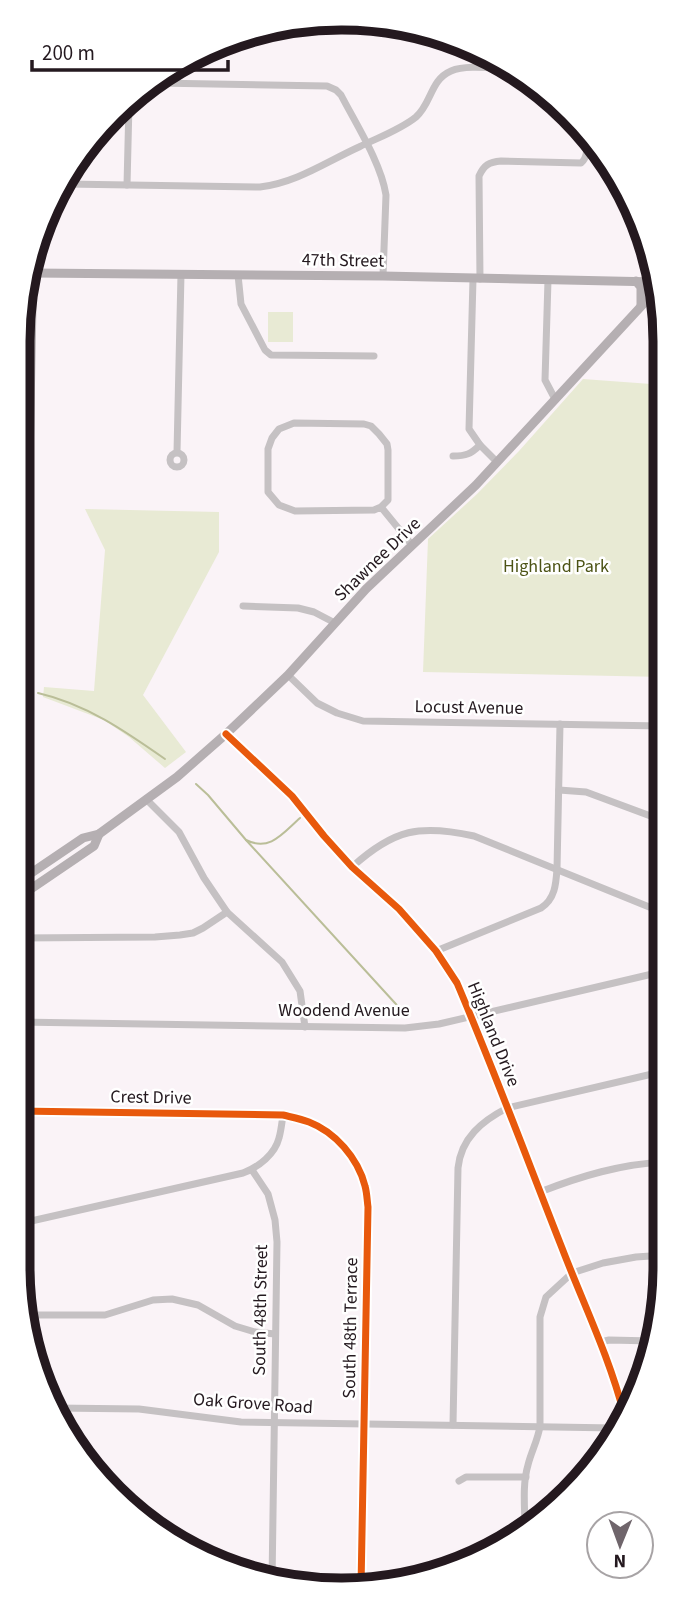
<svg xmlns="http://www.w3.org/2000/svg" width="683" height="1608" font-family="'Source Sans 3',sans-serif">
<rect width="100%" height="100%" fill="#faf3f7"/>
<g fill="#e8ead4">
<rect x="268" y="312" width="25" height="30"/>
<path d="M663 357 664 677 423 672 428 539 477 494 519 451 583 379 651 384 653 360Z"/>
<path d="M85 509 219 512V552L143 695 186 752 165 768 129 737 104 720 43 697 44 687 94 691 105 550Z"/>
</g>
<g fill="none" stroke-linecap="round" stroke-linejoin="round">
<g stroke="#babe98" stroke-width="2">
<path d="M38 693C86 704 125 731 165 759"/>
<path d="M196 784 208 795 246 840C270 852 283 833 300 818"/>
<path d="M246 840 405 1014"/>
</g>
<g stroke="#c5c1c3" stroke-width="7">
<path d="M156 83 327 86 336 90 341 95C356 124 381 163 386 195L383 276"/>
<path d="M66 184 260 187C296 183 326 162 359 147 377 138 400 130 416 117 432 103 430 80 451 71 467 64 497 69 515 69"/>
<path d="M127 185 129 104"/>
<path d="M238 275 241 304 265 350 271 355 374 356"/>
<path d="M473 279 469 429 480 445 497 462"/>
<path d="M480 279 479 176C484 165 489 162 501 161L581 163C590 156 586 140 586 130"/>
<path d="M548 280 545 380 555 399"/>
<path d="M177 452 181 274"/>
<circle cx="177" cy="460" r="7"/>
<path d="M453 456C466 456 471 454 480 445"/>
<path d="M381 507 374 510 295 511 279 505 268 492V449L272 438 279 429 294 423 364 424 371 426 379 434 387 444 388 450V500L381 507 412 545"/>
<path d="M243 606 298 608 314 612 335 623"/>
<path d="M288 675 317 703 337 713 363 721 664 726"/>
<path d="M226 734 292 796 324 836 352 867 399 909 436 951 457 983C494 1070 527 1159 562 1248 583 1303 609 1356 624 1414"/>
<path d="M559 790 586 792 664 821"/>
<path d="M146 799 179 832 204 878 227 912 282 962 300 991 305 1027"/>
<path d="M352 867C394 829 420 824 474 836L664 913"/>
<path d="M20 938 155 937 180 935 193 933 203 928 227 912"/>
<path d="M436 951 541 908C555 899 556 884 557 869L560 724"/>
<path d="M18 1012 22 896"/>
<path d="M18 1022 405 1028 439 1024 665 971"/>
<path d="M18 1111 283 1115C291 1117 301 1119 309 1122 335 1132 358 1158 365 1186 367 1193 367 1200 368 1207L361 1587"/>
<path d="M252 1170 268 1194 275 1220 277 1242 272 1582"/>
<path d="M18 1175V1060"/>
<path d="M540 1192C581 1176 621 1164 665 1162"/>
<path d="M18 1224 243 1173C259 1167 275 1154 279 1138 281 1131 282 1122 283 1115"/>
<path d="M26 1315H105L153 1300 172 1299 198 1305 235 1326 255 1332 275 1334"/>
<path d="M601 1342 609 1340 653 1341"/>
<path d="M56 1408 139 1409 241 1422 615 1428"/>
<path d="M453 1425 458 1168C461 1138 482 1121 507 1108L665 1071"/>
<path d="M459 1481 466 1477H526"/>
<path d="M133 1509 143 1514 164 1534"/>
<path d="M525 1529C525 1509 522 1485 528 1465 531 1452 538 1440 540 1426V1317L546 1297 572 1273 603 1263 636 1257 665 1255"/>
</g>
<g stroke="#b5afb2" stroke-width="9">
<path d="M32 273 383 276 657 282"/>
<path d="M636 281 641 287V305"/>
<path d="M18 882 83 838 99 834 177 777 226 734 288 675 366 589 476 485 659 287"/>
<path d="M22 896 24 825V819L20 812 25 678 33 250"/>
<path d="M19 897 94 846 99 834"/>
</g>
<g stroke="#fff" stroke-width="11">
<g id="cycleway">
<path d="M226 734 292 796 324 836 352 867 399 909 436 951 457 983C494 1070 527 1159 562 1248 583 1303 609 1356 624 1414"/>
<path d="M18 1111 283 1115C291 1117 301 1119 309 1122 335 1132 358 1158 365 1186 367 1193 367 1200 368 1207L361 1587"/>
</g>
</g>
<use href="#cycleway" stroke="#e8590c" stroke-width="7"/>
</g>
<g text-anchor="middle" stroke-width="5" stroke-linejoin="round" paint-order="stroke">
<g font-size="18" fill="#24191f" stroke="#fff">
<text transform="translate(343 260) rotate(1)" y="6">47th Street</text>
<text transform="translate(377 559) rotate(-44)" y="6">Shawnee Drive</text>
<text transform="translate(469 707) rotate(1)" y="6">Locust Avenue</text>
<text x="344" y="1016">Woodend Avenue</text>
<text transform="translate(494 1034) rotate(68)" y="6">Highland Drive</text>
<text transform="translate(151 1097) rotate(1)" y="6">Crest Drive</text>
<text transform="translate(260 1310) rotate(-89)" y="6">South 48th Street</text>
<text transform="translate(350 1328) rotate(-89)" y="6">South 48th Terrace</text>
<text transform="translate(253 1403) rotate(4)" y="6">Oak Grove Road</text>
</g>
<g font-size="18" fill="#4c5315" stroke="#fff">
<text x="556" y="572">Highland Park</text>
</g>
</g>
<path d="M0 0H683V1608H0ZM341 30H342A311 311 0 0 1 653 341V1267A311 311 0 0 1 342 1578H341A311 311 0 0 1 30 1267V341A311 311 0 0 1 341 30Z" fill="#fff" fill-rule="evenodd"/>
<path fill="none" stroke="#24191f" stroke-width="9" d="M341 30H342A311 311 0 0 1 653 341V1267A311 311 0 0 1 342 1578H341A311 311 0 0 1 30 1267V341A311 311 0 0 1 341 30Z"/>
<g transform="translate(620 1545) rotate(181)"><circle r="33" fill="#ffffff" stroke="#a7a3a5" stroke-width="2"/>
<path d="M0-5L12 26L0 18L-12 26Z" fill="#6f656b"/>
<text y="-10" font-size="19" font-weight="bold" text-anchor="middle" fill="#24191f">N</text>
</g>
<path d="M32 60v10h196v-10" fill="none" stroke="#24191f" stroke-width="3.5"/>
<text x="42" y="60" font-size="21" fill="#24191f" stroke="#ffffff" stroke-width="5" paint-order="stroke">200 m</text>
</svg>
